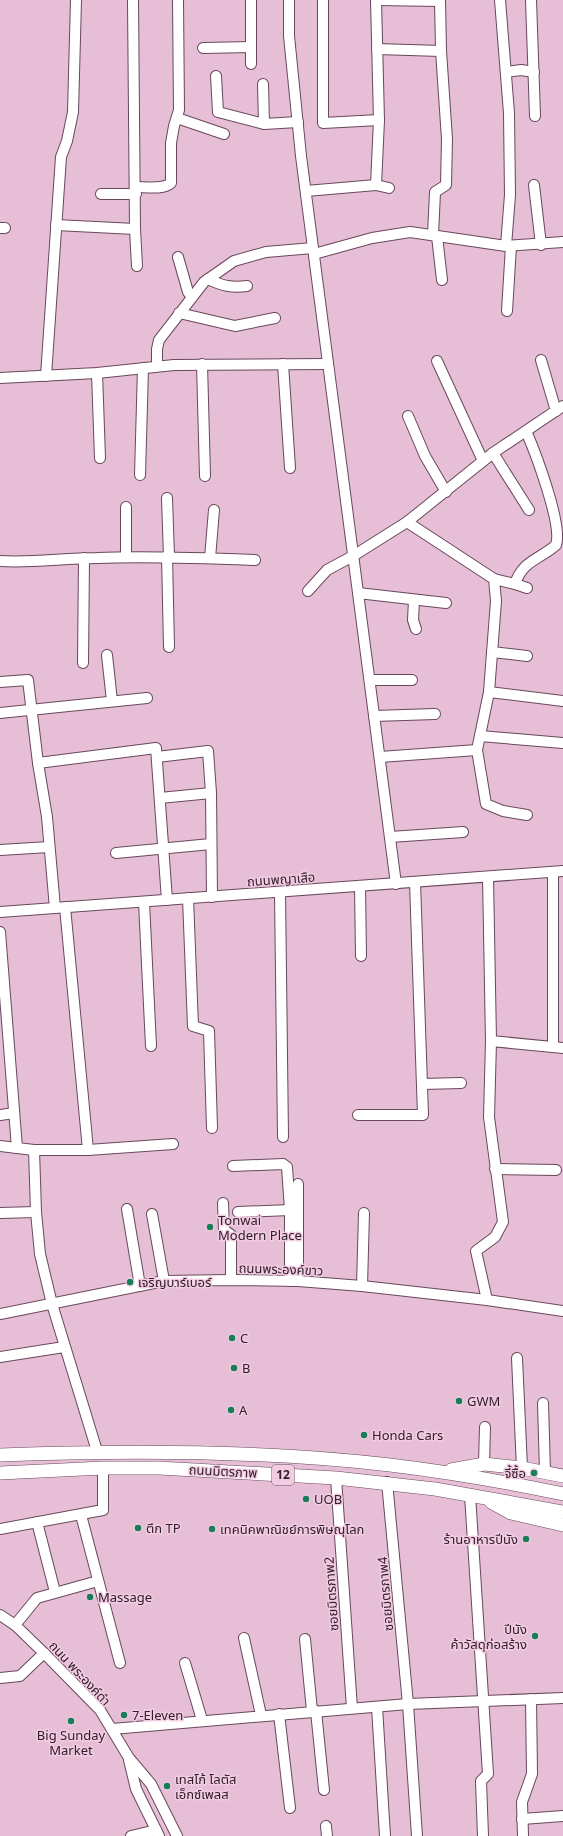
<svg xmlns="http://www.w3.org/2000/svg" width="563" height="1836" font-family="'Noto Sans','Noto Sans Thai',sans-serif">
<rect width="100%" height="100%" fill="#e6bed5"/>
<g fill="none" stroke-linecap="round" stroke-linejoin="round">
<g stroke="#69485c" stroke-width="12">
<g id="minor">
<path d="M251 0V64"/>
<path d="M289 0V36L301 156 396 884"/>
<path d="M323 0V123L379 120"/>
<path d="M376 0 440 1"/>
<path d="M500 0 509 113 510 195 506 246"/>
<path d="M531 0 535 116"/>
<path d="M203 48 251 47"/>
<path d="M377 49 441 51"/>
<path d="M506 72 521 70 534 72"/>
<path d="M216 76 218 112 264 124 298 122"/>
<path d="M263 84 264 124"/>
<path d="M177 118 224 134"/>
<path d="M376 185 389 188"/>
<path d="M534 185 541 245"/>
<path d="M136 187C146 187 163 190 171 183V143L174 126 179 110 178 0"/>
<path d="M306 191 376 185 379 120 376 0"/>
<path d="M101 194H136"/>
<path d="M56 225 135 229 133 0"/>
<path d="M0 228H5"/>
<path d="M135 229 137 266"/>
<path d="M433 235 435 192 446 185 447 139 441 51 440 0"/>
<path d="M437 236 442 280"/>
<path d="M314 254 372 238 410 232 506 246 563 242"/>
<path d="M178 257 188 292 192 297"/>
<path d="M208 279C222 286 232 288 247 286"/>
<path d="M507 311 511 246"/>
<path d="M179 313 235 326 275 318"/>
<path d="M541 360 556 411"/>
<path d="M437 361 483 461"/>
<path d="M202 364 205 476"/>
<path d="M283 364 290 468"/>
<path d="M157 366V349L159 340 204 282 234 261 266 252 313 248"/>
<path d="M97 373 100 458"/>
<path d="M46 376 61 157 67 141 73 112 76 0"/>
<path d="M0 378 97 373 174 365 328 364"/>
<path d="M408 416 425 456 446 492"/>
<path d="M493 453 529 510"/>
<path d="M140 475 143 368"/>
<path d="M167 498 169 557"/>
<path d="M126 507V557"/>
<path d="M407 522 494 579 496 601 489 692 477 750 486 804 503 811 527 815"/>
<path d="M167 556 169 647"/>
<path d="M210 558 214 510"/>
<path d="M0 561C33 563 64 558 97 558 150 556 202 558 255 560"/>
<path d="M494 579 515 584C523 560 539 560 556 545 563 526 536 454 526 431"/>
<path d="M515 584 527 588"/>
<path d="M308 591 327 570 353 556 407 522 493 453 563 406"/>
<path d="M358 593 446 603"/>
<path d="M414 600 413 620 416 629"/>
<path d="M492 652 527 656"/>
<path d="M107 655 112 701"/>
<path d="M83 663 84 558"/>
<path d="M370 680H412"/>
<path d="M0 682 28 680 38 763 47 817 55 908"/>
<path d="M489 692 563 701"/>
<path d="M0 713 147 698"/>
<path d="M374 716 435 714"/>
<path d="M480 736 563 743"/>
<path d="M157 757 208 751 211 793 212 897"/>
<path d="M380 757 477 750"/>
<path d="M38 763 156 748 167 900"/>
<path d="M160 798 211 793"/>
<path d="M390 837 463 832"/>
<path d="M0 850 49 847"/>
<path d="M116 853 211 844"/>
<path d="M553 872V1047"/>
<path d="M360 886 361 956"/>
<path d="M280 892 283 1137"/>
<path d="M188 898 193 1026 209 1031 212 1128"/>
<path d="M144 902 151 1046"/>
<path d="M0 912 563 871"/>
<path d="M0 932 17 1148 34 1150 36 1212 40 1254 52 1304 97 1451"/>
<path d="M491 1041 563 1048"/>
<path d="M422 1084 461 1083"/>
<path d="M0 1115 14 1113"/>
<path d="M358 1115H423L415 882"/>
<path d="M0 1146 17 1148"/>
<path d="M34 1150H88L65 907"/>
<path d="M88 1150 173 1144"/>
<path d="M233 1166 283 1164 287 1167 290 1210V1281"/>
<path d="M495 1169 556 1170"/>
<path d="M298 1184V1281"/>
<path d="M223 1203 224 1230 231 1235V1280"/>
<path d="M127 1209 140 1286"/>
<path d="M238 1212 290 1210"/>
<path d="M0 1213 36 1212"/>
<path d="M152 1214 164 1281"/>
<path d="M362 1286 364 1213"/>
<path d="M487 1300 476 1251 495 1237 503 1222 489 1117 491 1041 488 877"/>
<path d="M0 1314 164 1281 231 1280 298 1281 362 1286 487 1300 563 1311"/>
<path d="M0 1357 64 1347"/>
<path d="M517 1358 522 1468"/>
<path d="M543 1403 545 1472"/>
<path d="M484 1464 485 1427"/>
<path d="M336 1478 352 1708"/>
<path d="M387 1482 408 1704 417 1836"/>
<path d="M470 1495 488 1774 481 1781 483 1836"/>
<path d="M81 1515 120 1663"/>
<path d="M37 1522 55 1592"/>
<path d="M0 1529 103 1510V1468"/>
<path d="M0 1615 15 1625 44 1653 100 1710 129 1758 151 1784 177 1836"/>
<path d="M15 1625 37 1598 98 1581"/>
<path d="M244 1638 261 1715"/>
<path d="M305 1639 312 1711"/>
<path d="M185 1663 202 1720"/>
<path d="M0 1678 20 1676 44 1653"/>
<path d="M377 1707 385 1836"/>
<path d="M316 1711 324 1790"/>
<path d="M279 1714 290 1808"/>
<path d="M112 1729 408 1704 563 1698"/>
<path d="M129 1760 136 1789 159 1836"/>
<path d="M522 1819 563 1816"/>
<path d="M326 1826 327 1836"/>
<path d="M131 1836 156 1830"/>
<path d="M523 1836 522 1802 532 1774 531 1699"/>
</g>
</g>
<g stroke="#69485c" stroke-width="14">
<g id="major">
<path d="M0 1455C129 1450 261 1450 390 1465 448 1472 506 1482 563 1494"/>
<path d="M451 1470 484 1464 522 1468 563 1476"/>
<path d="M0 1473 103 1468H159L336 1478 435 1489 563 1512"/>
<path d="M491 1502 511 1513 563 1525"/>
</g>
</g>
<use href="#minor" stroke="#fff" stroke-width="10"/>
<use href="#major" stroke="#fff" stroke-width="13"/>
</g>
<g fill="#187e58" stroke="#f3cbe3" stroke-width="1.5">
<circle cx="210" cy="1227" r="4"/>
<circle cx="130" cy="1282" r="4"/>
<circle cx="232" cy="1338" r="4"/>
<circle cx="234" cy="1368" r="4"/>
<circle cx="459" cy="1401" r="4"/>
<circle cx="231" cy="1410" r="4"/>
<circle cx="364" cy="1435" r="4"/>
<circle cx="534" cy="1473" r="4"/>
<circle cx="306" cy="1499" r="4"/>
<circle cx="138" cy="1528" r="4"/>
<circle cx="212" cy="1529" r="4"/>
<circle cx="526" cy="1539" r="4"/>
<circle cx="90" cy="1597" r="4"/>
<circle cx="535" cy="1636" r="4"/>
<circle cx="124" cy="1715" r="4"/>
<circle cx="71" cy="1721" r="4"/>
<circle cx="167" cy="1786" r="4"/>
</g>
<g text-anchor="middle" stroke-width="3" stroke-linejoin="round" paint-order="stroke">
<rect fill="#f3cbe3" stroke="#6a5361" stroke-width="1" x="272" y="1465" width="22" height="20" rx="3"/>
<g font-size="12" font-weight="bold" fill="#2f2029">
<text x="283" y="1479">12</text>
</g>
<g font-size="13" fill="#2f2029" stroke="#f3cbe3">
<text transform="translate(281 879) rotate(-4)" y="5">ถนนพญาเสือ</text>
<text transform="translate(281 1269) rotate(2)" y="5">ถนนพระองค์ขาว</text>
<text transform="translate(223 1471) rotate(3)" y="5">ถนนมิตรภาพ</text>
<text transform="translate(331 1594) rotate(-94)" y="5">ซอยมิตรภาพ2</text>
<text transform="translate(385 1594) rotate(-95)" y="5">ซอยมิตรภาพ4</text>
<text transform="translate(80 1673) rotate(47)" y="5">ถนน พระองค์ดำ</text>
</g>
<g font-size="13" fill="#2f2029" stroke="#f3cbe3" text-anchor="start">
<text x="218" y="1225">Tonwai<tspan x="218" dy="15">Modern Place</tspan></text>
<text x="138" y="1287">เจริญบาร์เบอร์</text>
<text x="240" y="1343">C</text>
<text x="242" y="1373">B</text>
<text x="467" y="1406">GWM</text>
<text x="239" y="1415">A</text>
<text x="372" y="1440">Honda Cars</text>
<text x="526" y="1478" text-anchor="end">จี้ซื้อ</text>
<text x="314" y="1504">UOB</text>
<text x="146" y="1533">ตึก TP</text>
<text x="220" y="1534">เทคนิคพาณิชย์การพิษณุโลก</text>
<text x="518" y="1544" text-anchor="end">ร้านอาหารปีนัง</text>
<text x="98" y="1602">Massage</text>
<text x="527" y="1634" text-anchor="end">ปีนัง<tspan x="527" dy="15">ค้าวัสดุก่อสร้าง</tspan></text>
<text x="132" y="1720">7-Eleven</text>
<text x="71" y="1740" text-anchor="middle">Big Sunday<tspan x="71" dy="15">Market</tspan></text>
<text x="175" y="1784">เทสโก้ โลตัส<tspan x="175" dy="15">เอ็กซ์เพลส</tspan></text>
</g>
</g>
</svg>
